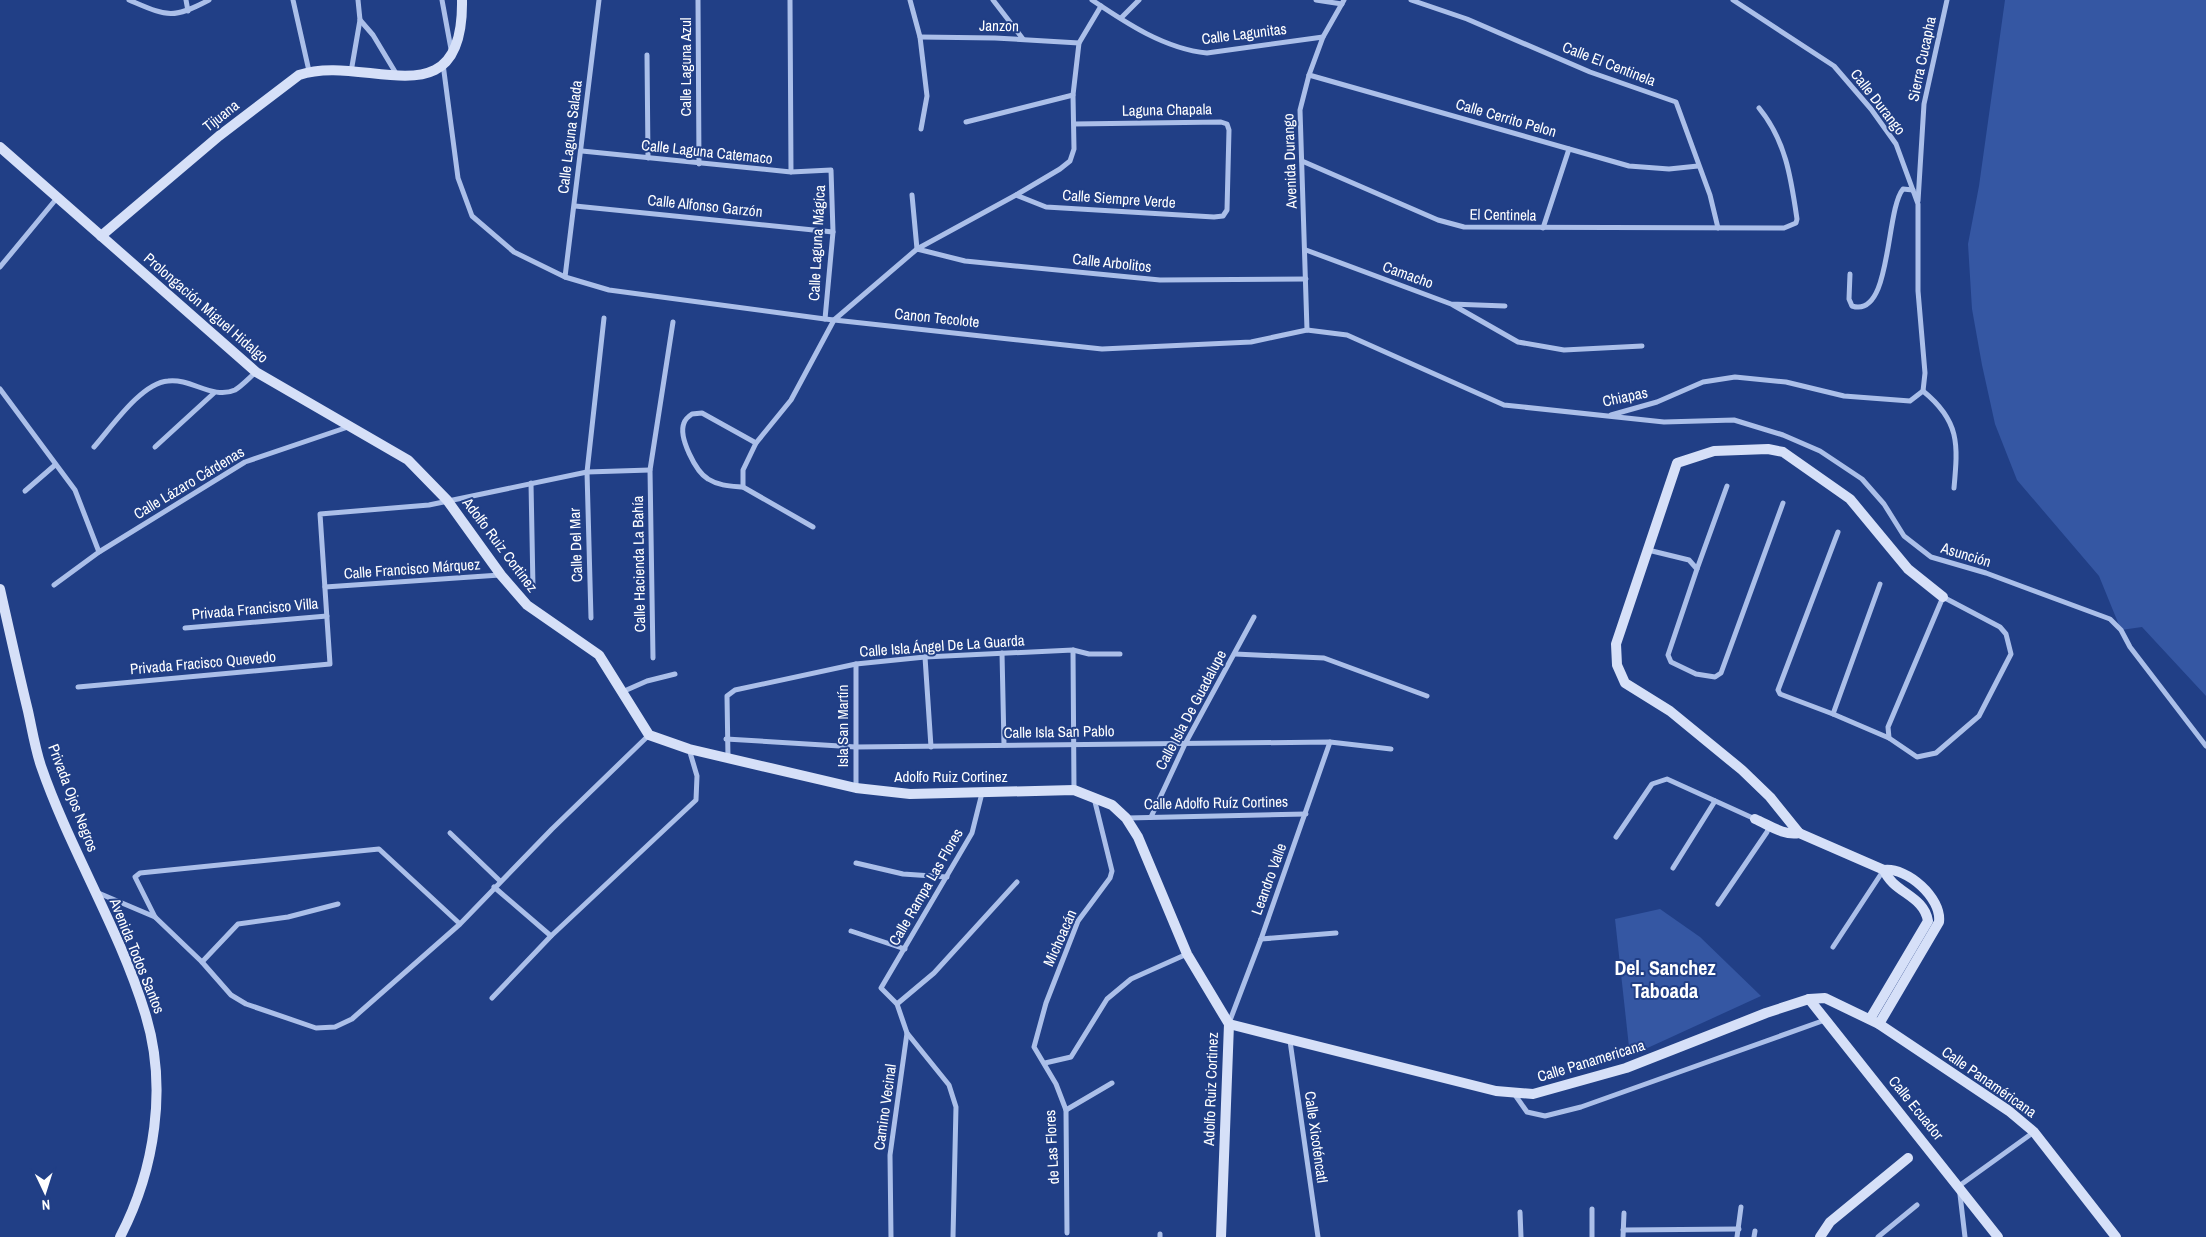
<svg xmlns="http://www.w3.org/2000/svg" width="2206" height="1237" font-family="'Archivo Narrow',sans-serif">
<rect width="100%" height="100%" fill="#213f86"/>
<g fill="#3557a3">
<path d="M2005 0H2206V696L2142 627 2121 630 2099 576 2017 480 1995 424 1982 365 1972 309 1968 244 1979 186Z"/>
<path d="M1660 909 1700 937 1761 996 1630 1056 1615 919Z"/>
</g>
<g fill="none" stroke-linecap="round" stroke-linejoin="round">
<g stroke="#abbfe9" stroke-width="5">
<path d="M129 0C167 16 171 20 209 0"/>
<path d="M186 0 188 11"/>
<path d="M293 0 309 71"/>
<path d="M442 0 451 49"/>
<path d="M698 0 699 164"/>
<path d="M790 0 791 172"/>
<path d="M910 0 920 37 927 96 921 129"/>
<path d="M993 0 1023 39"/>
<path d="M1092 0C1126 23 1165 49 1207 53L1323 37"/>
<path d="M1316 0 1342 4"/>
<path d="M1411 0 1467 19 1590 72 1676 102 1710 195 1718 228"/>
<path d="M1733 0 1834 66 1871 109 1896 144 1918 204V291L1925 373 1923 391"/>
<path d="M1121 18 1139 0"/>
<path d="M360 20 373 35 397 75"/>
<path d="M920 37 995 38 1079 43"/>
<path d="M647 55 648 158"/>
<path d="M443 64 458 178 472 216 514 252 565 277 609 290 825 319 1102 349 1251 342 1307 330 1347 335 1504 405 1664 422 1734 420 1783 435 1820 451 1862 479 1884 504 1904 536 1931 557 1986 573 2110 619 2121 630 2130 647 2206 746"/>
<path d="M351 72 360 20 358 0"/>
<path d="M1309 75 1629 166 1669 169 1698 166"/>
<path d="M966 122 1073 95"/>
<path d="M582 151 791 172 831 170 833 232 825 319"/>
<path d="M1302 161 1438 220 1464 227 1784 228 1796 223 1797 219C1791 178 1786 141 1759 108"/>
<path d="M912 195 917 249"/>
<path d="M1016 195 1046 207 1214 217 1223 216 1227 210 1229 130 1227 124 1221 122 1074 124"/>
<path d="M1918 201 1924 104 1947 0"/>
<path d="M575 206 833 232"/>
<path d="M1543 228 1569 149"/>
<path d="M917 249 965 261 1160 280 1306 279"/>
<path d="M1306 250 1451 304 1505 306"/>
<path d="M0 267 57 198"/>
<path d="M1850 274 1849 299 1852 306C1892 319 1885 211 1903 189L1913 190"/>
<path d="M565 277 599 0"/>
<path d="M1453 305 1518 342 1564 350 1642 346"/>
<path d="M1307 330 1300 110 1309 75 1323 37 1344 0"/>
<path d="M0 389 75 490 99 552"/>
<path d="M1923 391C1960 421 1958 444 1954 488"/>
<path d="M1611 415 1657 402 1703 382 1735 377 1786 382 1844 396 1910 401 1923 391"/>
<path d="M94 447C111 428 141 383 168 381 191 378 213 400 235 390 242 386 250 377 256 372"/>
<path d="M155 447 214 393"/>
<path d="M531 483 533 588"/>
<path d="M743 487C731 486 719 486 708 479 696 472 678 437 684 423 685 420 689 416 692 414L702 413 756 443"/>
<path d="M25 491 55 465"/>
<path d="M813 527 743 487V470L756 443 791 400 834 320 917 249 1016 195 1060 169 1070 161 1074 149 1073 95 1079 43 1101 6"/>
<path d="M1648 550 1689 560 1697 569 1668 655 1671 662 1696 674 1715 677 1721 673 1783 503"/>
<path d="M1697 569 1727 486"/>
<path d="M1880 584 1833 714 1889 738"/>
<path d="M54 585 99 552 245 462 348 427"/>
<path d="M325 587 500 575"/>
<path d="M1943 597 2000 627 2006 634 2011 654 1979 716 1936 753 1917 757 1889 738 1888 727Z"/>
<path d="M591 618 587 472 604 318"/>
<path d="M185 628 327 616"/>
<path d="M1073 650 1074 790"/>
<path d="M1002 653 1004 745"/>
<path d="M1235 654 1324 658 1427 696"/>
<path d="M925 657 931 747"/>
<path d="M653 658 650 470 673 322"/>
<path d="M78 687 330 664 320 514 429 505 587 472 650 470"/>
<path d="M622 692 647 681 675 674"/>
<path d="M1833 714 1780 694 1778 690 1838 532"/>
<path d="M726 739 856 747 1330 742 1391 749"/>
<path d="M728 758 727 696 735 690 856 664 925 657 1073 650 1089 654H1120"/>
<path d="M856 788V664"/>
<path d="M1151 817 1185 744 1254 617"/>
<path d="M1127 818 1306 814"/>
<path d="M450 833 500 881"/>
<path d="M1616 837 1652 784 1667 779 1755 819"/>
<path d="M856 863 903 874 947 877"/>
<path d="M1673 868 1715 801"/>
<path d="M494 887 551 936 696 800 697 776 689 749"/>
<path d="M96 892 155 917"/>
<path d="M1718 904 1767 832 1769 826"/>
<path d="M460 924 379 849 140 873 135 877 155 917 202 962 231 995 246 1004 316 1028 335 1027 352 1019 460 924 552 829 649 735"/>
<path d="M851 931 905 949"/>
<path d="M1261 939 1336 933"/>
<path d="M1833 947 1883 871"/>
<path d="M202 962 238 924 288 917 338 904"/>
<path d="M492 998 551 936"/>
<path d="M897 1004 934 973 1017 882"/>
<path d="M1229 1023 1261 939 1330 742"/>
<path d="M907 1033 949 1085 956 1107 953 1237"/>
<path d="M1290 1041 1318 1237"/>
<path d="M1045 1063 1071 1057 1107 999 1131 979 1187 954"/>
<path d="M1513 1092 1527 1112 1545 1116 1581 1107 1825 1020"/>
<path d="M1066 1110 1112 1083"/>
<path d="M1592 1209V1237"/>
<path d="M1520 1212 1521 1237"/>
<path d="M1623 1230 1739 1229"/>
<path d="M1067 1233 1066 1110 1056 1084 1034 1047 1046 1003 1078 921 1110 878 1112 871 1094 798"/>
<path d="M891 1237 890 1155 907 1033 897 1004 881 988 972 833 982 793"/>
<path d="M1160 1237V1234"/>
<path d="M1623 1237 1624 1213"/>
<path d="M1737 1237 1741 1207"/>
<path d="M1754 1237 1755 1231"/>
<path d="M1878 1237 1917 1205"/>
<path d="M1965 1237 1959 1186 2034 1132"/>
</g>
<g stroke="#d6e0f8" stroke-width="10">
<path d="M0 147 256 372 408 460 447 500 501 575 527 605 599 655 649 735 689 749 856 788 910 794 1074 790 1112 805 1126 818 1138 837 1187 954 1229 1024 1221 1237"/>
<path d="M101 236 219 136 299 75C364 52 464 125 462 0"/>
<path d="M0 589C9 629 18 670 28 711 32 729 35 748 41 766 70 850 119 928 145 1013 168 1086 155 1170 120 1237"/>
<path d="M1755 819C1769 825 1784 836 1799 833L1884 870C1907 867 1942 898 1939 922L1879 1024"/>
<path d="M1799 833 1770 797 1742 770 1670 711 1625 683 1617 665 1616 644 1677 463 1714 451 1768 449 1783 452 1850 499 1908 569 1943 597"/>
<path d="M1809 999 1998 1237"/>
<path d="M1870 1019 1928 921C1924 895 1893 893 1884 870"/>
<path d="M1229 1024 1496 1091 1533 1094 1626 1068 1766 1013 1809 999 1825 998 1879 1024 2009 1111 2034 1132 2116 1237"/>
<path d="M1820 1237 1830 1222 1908 1158"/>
</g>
</g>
<g text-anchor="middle" stroke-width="4" stroke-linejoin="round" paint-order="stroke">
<g font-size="15" fill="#fff" stroke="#213f86">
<text transform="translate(999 26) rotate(1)" y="5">Janzon</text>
<text transform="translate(1244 34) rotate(-7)" y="5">Calle Lagunitas</text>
<text transform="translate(1922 59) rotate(-78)" y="5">Sierra Cucapha</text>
<text transform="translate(1609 64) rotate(21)" y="5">Calle El Centinela</text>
<text transform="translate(686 67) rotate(-90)" y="5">Calle Laguna Azul</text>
<text transform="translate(1878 102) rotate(52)" y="5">Calle Durango</text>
<text transform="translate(1167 110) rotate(-1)" y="5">Laguna Chapala</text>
<text transform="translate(221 116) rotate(-38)" y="5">Tijuana</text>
<text transform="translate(1506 118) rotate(16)" y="5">Calle Cerrito Pelon</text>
<text transform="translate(570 137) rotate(-83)" y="5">Calle Laguna Salada</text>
<text transform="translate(707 152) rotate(6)" y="5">Calle Laguna Catemaco</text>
<text transform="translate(1290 161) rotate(-92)" y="5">Avenida Durango</text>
<text transform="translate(1119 199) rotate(4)" y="5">Calle Siempre Verde</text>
<text transform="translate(705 206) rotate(6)" y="5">Calle Alfonso Garzón</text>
<text transform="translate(1503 215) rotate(1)" y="5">El Centinela</text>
<text transform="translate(817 243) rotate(-87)" y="5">Calle Laguna Mágica</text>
<text transform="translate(1112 263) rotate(6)" y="5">Calle Arbolitos</text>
<text transform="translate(1408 275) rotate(20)" y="5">Camacho</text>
<text transform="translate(206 308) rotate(41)" y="5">Prolongación Miguel Hidalgo</text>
<text transform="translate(937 318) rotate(6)" y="5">Canon Tecolote</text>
<text transform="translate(1625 397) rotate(-12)" y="5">Chiapas</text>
<text transform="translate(189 483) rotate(-31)" y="5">Calle Lázaro Cárdenas</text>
<text transform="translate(500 545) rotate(53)" y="5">Adolfo Ruiz Cortinez</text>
<text transform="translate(576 545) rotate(-92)" y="5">Calle Del Mar</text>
<text transform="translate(1966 555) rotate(17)" y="5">Asunción</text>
<text transform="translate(639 564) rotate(-91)" y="5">Calle Hacienda La Bahía</text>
<text transform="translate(412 569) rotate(-4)" y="5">Calle Francisco Márquez</text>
<text transform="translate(255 609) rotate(-5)" y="5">Privada Francisco Villa</text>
<text transform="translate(942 646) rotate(-4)" y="5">Calle Isla Ángel De La Guarda</text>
<text transform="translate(203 663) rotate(-5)" y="5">Privada Fracisco Quevedo</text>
<text transform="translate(1191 710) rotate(-62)" y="5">Calle Isla De Guadalupe</text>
<text transform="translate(843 726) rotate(-90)" y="5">Isla San Martín</text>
<text transform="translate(1059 732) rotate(-1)" y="5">Calle Isla San Pablo</text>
<text x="951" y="782">Adolfo Ruiz Cortinez</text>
<text transform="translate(73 798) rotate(69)" y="5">Privada Ojos Negros</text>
<text transform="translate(1216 803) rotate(-1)" y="5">Calle Adolfo Ruíz Cortines</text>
<text transform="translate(1269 879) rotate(-70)" y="5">Leandro Valle</text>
<text transform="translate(926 887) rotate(-60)" y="5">Calle Rampa Las Flores</text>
<text transform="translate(1060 938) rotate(-66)" y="5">Michoacán</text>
<text transform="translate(137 956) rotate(68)" y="5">Avenida Todos Santos</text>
<text transform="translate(1591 1061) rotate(-17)" y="5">Calle Panamericana</text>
<text transform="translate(1989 1082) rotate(35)" y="5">Calle Panaméricana</text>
<text transform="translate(1211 1089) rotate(-88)" y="5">Adolfo Ruiz Cortinez</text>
<text transform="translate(885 1107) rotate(-82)" y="5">Camino Vecinal</text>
<text transform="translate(1916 1108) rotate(51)" y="5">Calle Ecuador</text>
<text transform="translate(1316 1137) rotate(82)" y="5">Calle Xicoténcatl</text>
<text transform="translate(1052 1147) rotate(-93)" y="5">de Las Flores</text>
</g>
<g font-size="20" font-weight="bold" fill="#fff" stroke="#213f86">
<text x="1665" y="975">Del. Sanchez<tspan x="1665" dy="23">Taboada</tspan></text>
</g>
</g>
<g transform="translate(45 1192) rotate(176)" stroke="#213f86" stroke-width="4" paint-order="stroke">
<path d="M0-4L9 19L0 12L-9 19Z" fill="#ffffff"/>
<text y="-8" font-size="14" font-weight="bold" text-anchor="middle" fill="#ffffff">N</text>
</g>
</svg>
